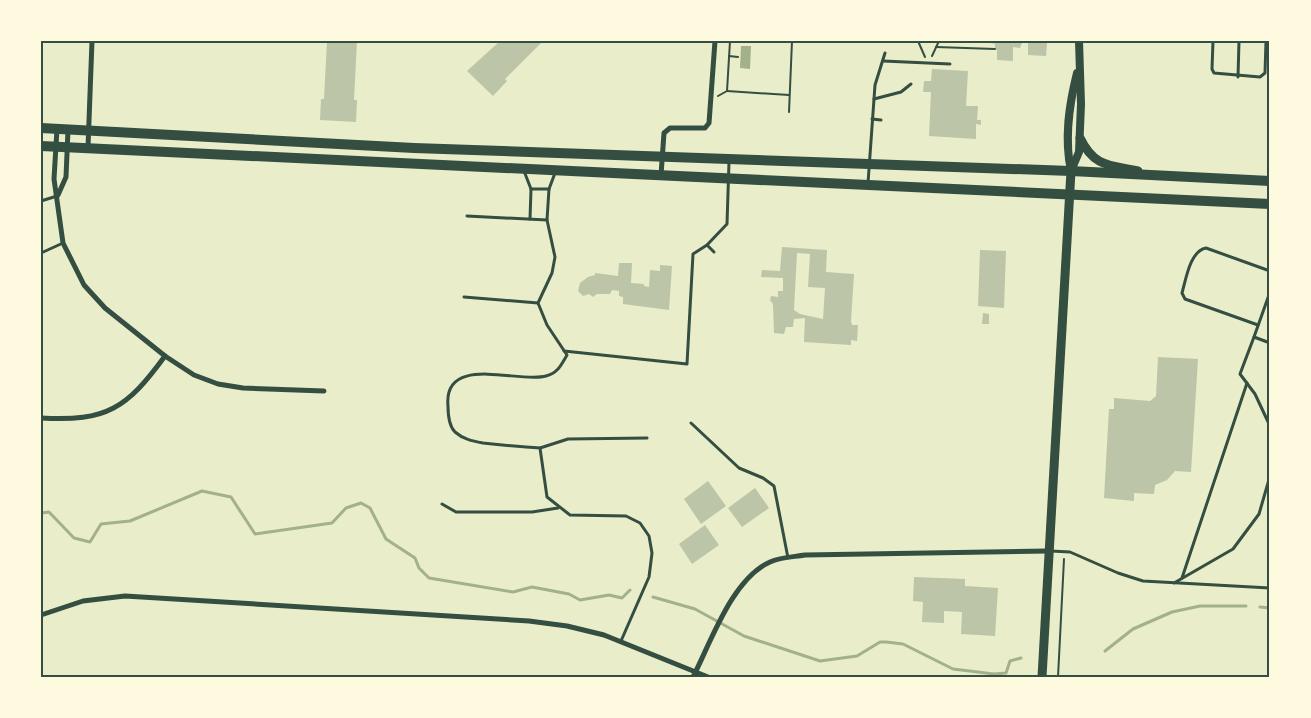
<svg xmlns="http://www.w3.org/2000/svg" width="1311" height="718" font-family="'Fira Sans Condensed',sans-serif">
<rect width="100%" height="100%" fill="#e9edc9"/>
<path fill="#a3b18a" d="M741 46H751L750 69 740 68Z"/>
<g fill="none" stroke-linecap="round" stroke-linejoin="round">
<g stroke="#a3b18a" stroke-width="3">
<path d="M41 513 49 512 74 538 90 542 101 524 130 521 202 491 231 497 255 534 332 523 346 508 361 503 370 508 386 539 415 558 419 568 429 578 513 592 532 587 569 594 580 600 609 595 622 598 630 590"/>
<path d="M653 597 695 609 744 636 820 661 857 656 880 642H886L903 644 953 669 994 674 1006 673 1010 661 1021 658"/>
<path d="M1260 607 1270 608"/>
<path d="M1105 651 1133 629 1172 612 1200 606H1246"/>
</g>
</g>
<g fill="#bcc5a7" fill-rule="evenodd">
<path d="M327 41H357L354 100H357L356 122 320 120 321 99H324Z"/>
<path d="M500 41H543L505 79 507 81 493 96 467 71Z"/>
<path d="M991 41H1023L1020 48 1013 47V61L997 60V50L995 49V44L991 43Z"/>
<path d="M1028 42 1047 43 1046 56 1028 55Z"/>
<path d="M932 69 968 71 966 106H978L977 120H981V125L976 124V139L929 136 931 92H923L924 81H931Z"/>
<path d="M782 247 827 250 826 272 854 274 851 321 852 325H858L857 341 851 340V345L804 342 805 318 794 319 793 327H786L784 334 774 333 773 304 770 300 771 296 778 297V291H783V278L761 277 762 270 780 271ZM797 253 810 254 808 287 825 288 823 319 800 314 794 310Z"/>
<path d="M980 250 1006 251 1004 308 978 306Z"/>
<path d="M619 263H632L631 283 644 284V286L649 287 650 270 660 271V265L672 266 669 310 623 304V297L619 296V291L612 290 610 294H597L593 297 589 294 583 296 578 291 580 283 588 277 595 275V273L618 276Z"/>
<path d="M983 313 989 314V324H982Z"/>
<path d="M1158 357 1198 359 1191 472 1175 471 1167 480 1155 485 1154 494 1134 493V501L1104 498 1109 409H1114V398L1150 401 1156 396Z"/>
<path d="M708 481 726 506 701 524 684 499Z"/>
<path d="M755 488 769 508 742 527 728 508Z"/>
<path d="M705 525 719 545 692 564 679 544Z"/>
<path d="M914 577 965 579V586L998 588 995 636 961 634 962 612 944 611V623L922 622 923 602 913 601Z"/>
</g>
<g fill="none" stroke-linecap="round" stroke-linejoin="round">
<g stroke="#344e41" stroke-width="2">
<path d="M918 41 925 57"/>
<path d="M936 47 995 49"/>
<path d="M729 56 738 57"/>
<path d="M932 56 939 41"/>
<path d="M727 91 789 95"/>
<path d="M718 96 727 91 730 41"/>
<path d="M789 112 792 41"/>
<path d="M1058 677 1064 559"/>
</g>
<g stroke="#344e41" stroke-width="3">
<path d="M1213 41 1212 69 1214 73 1260 77 1265 73 1266 41"/>
<path d="M883 61 950 64"/>
<path d="M1238 77 1239 41"/>
<path d="M874 99 901 92 911 84"/>
<path d="M872 119 881 120"/>
<path d="M524 171 531 189 530 219"/>
<path d="M555 173 549 189 547 220 555 257 552 273 538 303 547 325 567 355C561 365 558 373 546 376 520 384 443 353 448 406 448 414 449 426 455 432 463 439 472 441 483 443 502 445 521 447 540 448L547 497 570 515 626 516 640 523 649 536 652 553 649 577 621 641"/>
<path d="M868 183 875 85 885 53"/>
<path d="M531 189H549"/>
<path d="M41 201 57 196"/>
<path d="M467 216 547 220"/>
<path d="M707 245 714 252"/>
<path d="M41 253 63 243"/>
<path d="M464 297 538 303"/>
<path d="M1258 325 1185 299 1182 293C1186 279 1190 251 1206 248L1270 271"/>
<path d="M1254 337 1270 292"/>
<path d="M1270 343 1254 337 1240 374 1255 394 1270 426"/>
<path d="M564 351 687 364 693 254 707 245 727 224 729 162"/>
<path d="M691 423 739 468 763 478 774 486 788 558"/>
<path d="M540 448 568 439 647 438"/>
<path d="M442 504 456 512H532L558 508"/>
<path d="M1051 551 1070 552 1118 573 1143 581 1270 588"/>
<path d="M1182 578 1247 383"/>
<path d="M1174 583 1233 549 1259 514 1270 476"/>
</g>
<g stroke="#344e41" stroke-width="5">
<path d="M57 129 54 179 63 243 84 285 105 308 165 356 194 375 218 384 243 388 324 391"/>
<path d="M88 147 92 41"/>
<path d="M661 175 664 133 670 128H705L709 123 715 41"/>
<path d="M58 195 66 177 68 130"/>
<path d="M41 418C107 422 127 408 165 356"/>
<path d="M41 615 83 601 125 596 529 621 567 626 604 635 708 677"/>
<path d="M693 677C711 642 732 579 770 562 781 557 793 557 805 555L1048 551"/>
</g>
<g stroke="#344e41" stroke-width="8">
<path d="M1071 171 1079 152 1081 104 1079 41"/>
<path d="M1071 171C1064 138 1069 105 1077 73"/>
</g>
<g stroke="#344e41" stroke-width="9">
<path d="M1080 138C1094 167 1109 165 1138 171"/>
<path d="M1042 677 1071 171"/>
</g>
<g stroke="#344e41" stroke-width="10">
<path d="M41 128 414 148 1071 171 1270 181"/>
<path d="M41 146 1270 204"/>
</g>
</g>
<rect width="1311" height="718" fill="none" stroke="#fefae0" stroke-width="85"/>
<rect x="42" y="42" width="1226" height="634" fill="none" stroke="#344e41" stroke-width="2"/>
</svg>
